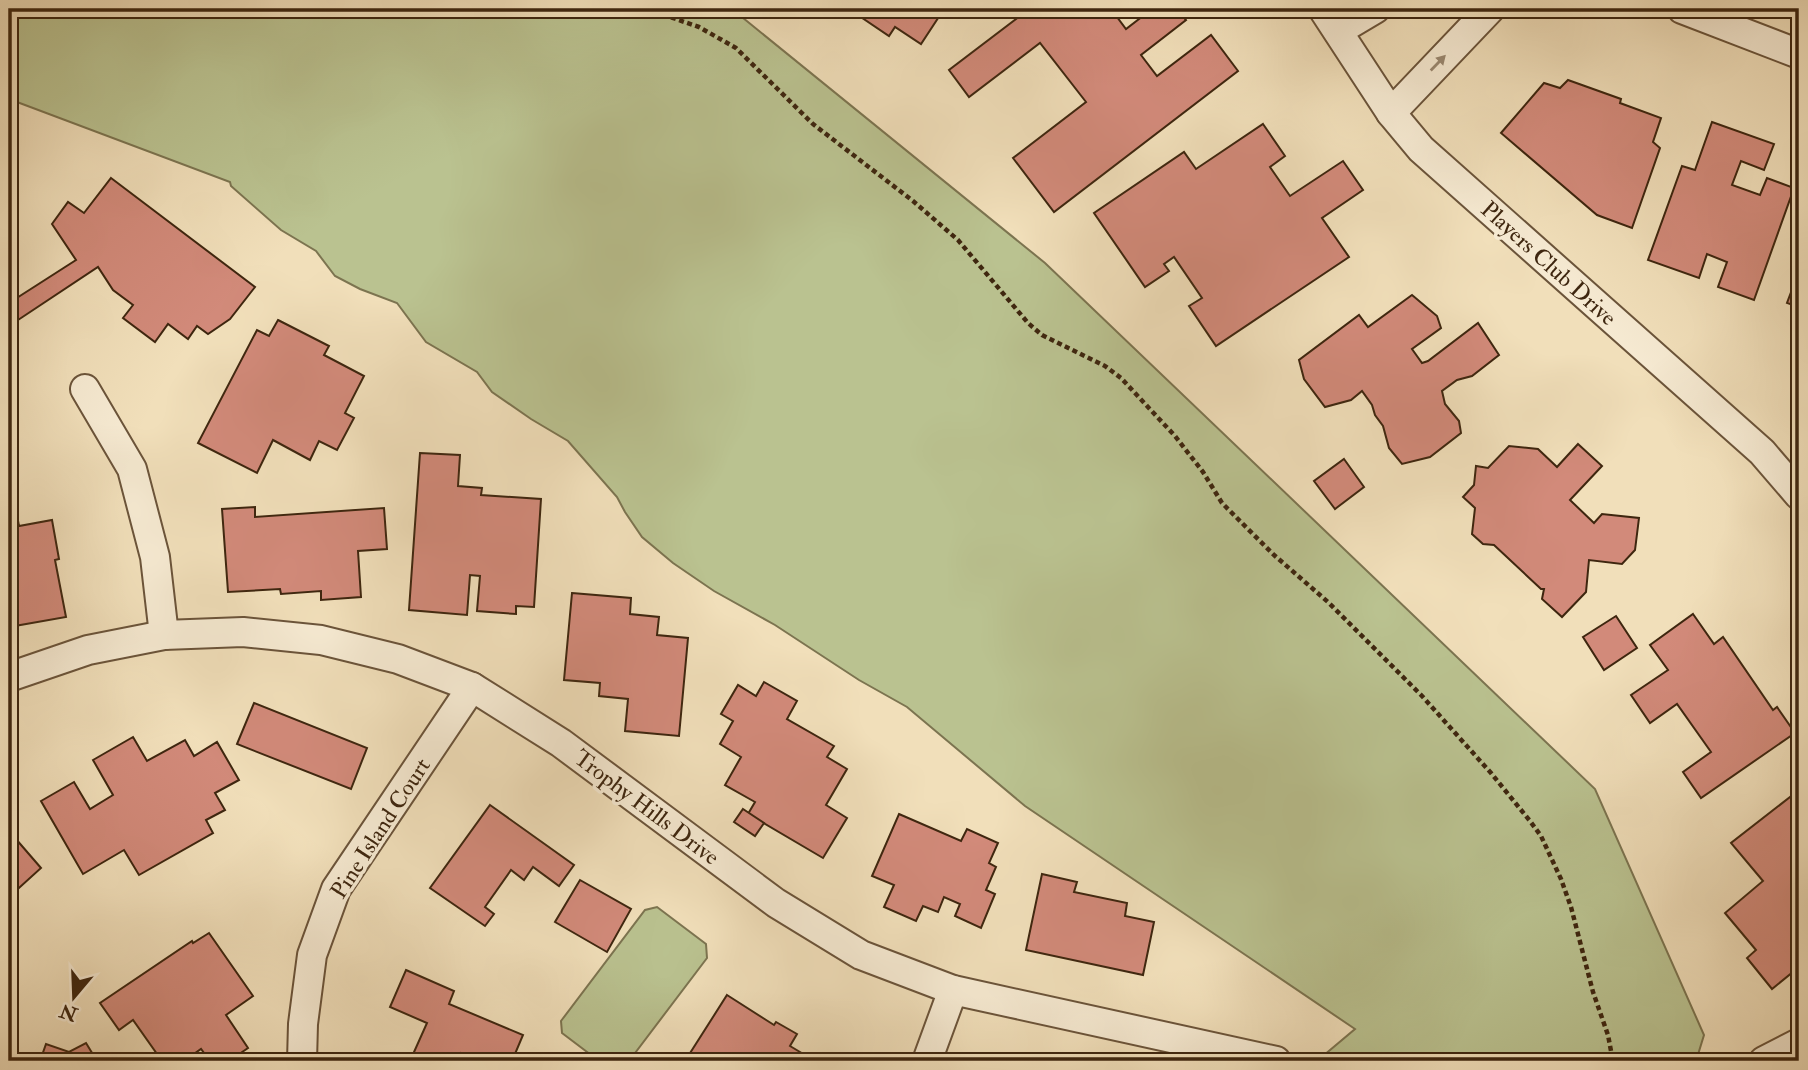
<svg xmlns="http://www.w3.org/2000/svg" width="1808" height="1070" font-family="'IM FELL Double Pica',serif">
<rect width="100%" height="100%" fill="#f1dfba"/>
<filter id="stains"><feTurbulence type="fractalNoise" baseFrequency=".00286" numOctaves="4"/><feColorMatrix values="0 0 0 0 .2 0 0 0 0 .09 0 0 0 0 .02 0 0 0 .5 -.17"/></filter>
<radialGradient id="worn" r=".72"><stop offset=".6" stop-color="#630" stop-opacity="0"/><stop offset="1" stop-color="#630" stop-opacity=".3"/></radialGradient>
<g fill="#bac290" stroke="#7c7450" stroke-width="2">
<path d="M9 9H732L1045 263 1595 789 1704 1035 1696 1061H1317L1355 1029 1025 806 907 707 859 680 775 625 714 591 673 563 642 537 625 512 617 497 568 441 531 419 492 392 477 372 426 342 397 303 360 289 335 276 316 251 281 230 231 186 230 182 9 99Z"/>
<path d="M657 907 706 944 707 958 629 1061H599L562 1033 561 1021 645 910Z"/>
</g>
<g fill="#d28a7a" stroke="#3e260f" stroke-width="2">
<path d="M849 9H944L921 44 895 27 889 36Z"/>
<path d="M1029 9H1111L1126 29 1152 9H1177L1186 20 1141 55 1157 76 1211 35 1238 71 1054 212 1013 158 1086 102 1040 43 969 97 949 70Z"/>
<path d="M1568 80 1621 99 1620 103 1661 118 1653 142 1660 148 1632 228 1597 215 1501 133 1544 83 1560 88Z"/>
<path d="M1712 122 1774 144 1764 170 1741 161 1732 185 1760 195 1767 178 1794 188 1754 300 1718 287 1727 262 1707 254 1699 278 1648 260 1682 166 1695 170Z"/>
<path d="M1263 124 1285 156 1270 167 1290 196 1343 161 1363 190 1322 218 1349 257 1216 346 1189 306 1202 298 1174 257 1164 264 1169 271 1145 287 1094 213 1184 152 1196 169Z"/>
<path d="M111 178 255 287 230 319 208 334 197 326 188 339 168 324 155 342 123 318 133 305 113 290 98 267 9 326V303L76 260 52 224 68 202 84 213Z"/>
<path d="M1799 271V307L1787 303Z"/>
<path d="M1412 295 1437 316 1441 328 1412 349 1422 363 1428 361 1478 323 1499 355 1472 376 1457 380 1442 391 1445 404 1459 421 1461 433 1430 457 1402 464 1389 448 1383 426 1375 415 1372 405 1362 391 1351 400 1325 407 1304 379 1299 360 1359 315 1368 327Z"/>
<path d="M278 320 329 346 324 355 364 376 345 413 354 418 337 450 319 441 310 460 273 440 257 473 198 443 257 330 269 336Z"/>
<path d="M1578 444 1602 466 1570 500 1594 523 1602 514 1639 518 1635 550 1622 564 1589 560 1586 592 1562 617 1542 599 1544 589H1541L1494 545 1483 544 1472 534 1475 508 1463 497 1474 485 1476 466 1488 468 1509 446 1538 449 1557 467Z"/>
<path d="M420 453 460 455 458 486 482 488 481 495 541 499 534 607 516 606V614L477 611 480 576 470 575 467 615 409 610Z"/>
<path d="M1344 459 1364 487 1335 509 1314 481Z"/>
<path d="M15 505 19 526 52 520 59 559 55 560 66 617 9 627V506Z"/>
<path d="M255 507V517L384 508 387 549 358 551 361 597 321 600V591L281 594 280 589 228 592 222 509Z"/>
<path d="M572 593 631 598 630 614 659 617 657 635 688 638 679 736 625 731 628 699 599 696 600 683 564 680Z"/>
<path d="M1693 614 1714 644 1723 637 1773 710 1777 707 1795 733 1701 798 1683 772 1711 752 1677 704 1650 723 1631 695 1668 670 1650 645Z"/>
<path d="M1616 616 1637 648 1604 670 1583 637Z"/>
<path d="M764 682 797 701 787 719 834 746 827 757 847 769 826 805 847 818 823 858 748 814 755 802 725 785 741 757 720 744 733 721 721 714 738 685 756 696Z"/>
<path d="M254 703 367 748 351 789 237 744Z"/>
<path d="M133 737 147 761 185 740 194 756 217 742 239 780 215 793 225 810 206 820 213 833 139 875 124 850 83 874 41 801 74 782 90 809 113 795 93 760Z"/>
<path d="M1799 790V967L1772 989 1747 958 1756 950 1725 913 1763 881 1731 843Z"/>
<path d="M490 805 574 865 559 886 533 867 524 880 511 870 485 907 494 914 485 926 430 888Z"/>
<path d="M743 809 764 823 755 836 734 822Z"/>
<path d="M899 814 961 841 967 829 998 843 989 863 996 867 986 890 995 894 981 928 955 916 960 904 944 897 938 912 923 906 916 921 884 907 894 885 872 876Z"/>
<path d="M9 831 41 868 9 897Z"/>
<path d="M1042 874 1077 882 1074 892 1127 903 1125 916 1154 922 1143 975 1026 950Z"/>
<path d="M580 880 631 909 607 952 555 922Z"/>
<path d="M209 933 253 996 226 1015 248 1048 229 1061H210L201 1049 184 1061H162L133 1020 119 1030 100 1003 192 941 193 943Z"/>
<path d="M406 970 454 991 449 1004 523 1035 512 1061H481L461 1053 458 1061H410L427 1023 390 1007Z"/>
<path d="M727 995 774 1025 776 1022 797 1034 790 1046 810 1058 808 1061H685Z"/>
<path d="M86 1043 97 1061H40L46 1044 69 1052Z"/>
</g>
<g fill="none" stroke-linecap="round" stroke-linejoin="round">
<g stroke="#6b543a" stroke-width="32">
<g id="street">
<path d="M1323 9 1391 113 1421 149 1762 452 1799 495"/>
<path d="M1682 9 1799 54"/>
<path d="M1338 31 1375 9"/>
<path d="M1391 113 1490 9"/>
<path d="M85 389 132 469 155 557 164 635"/>
<path d="M9 677 88 650 164 635 243 632 321 640 398 659 472 687 561 743 776 903 861 955 953 990 1276 1061"/>
<path d="M302 1061 303 1024 312 955 336 889 472 687"/>
<path d="M927 1061 953 990"/>
<path d="M1764 1061 1799 1043"/>
</g>
</g>
<path stroke="#3e260f" stroke-width="4.5" stroke-dasharray="5 3.5" stroke-linecap="butt" d="M647 9 699 27 736 48 813 124 913 201 958 240 1028 323 1042 335 1105 366 1121 378 1175 436 1203 472 1222 503 1274 555 1328 602 1422 696 1491 773 1530 821 1541 836 1561 879 1571 907 1593 992 1608 1035 1611 1051V1061"/>
<use href="#street" stroke="#f6ead2" stroke-width="28"/>
</g>
<defs><path id="oneway-solid" d="M-6-.8H1V-3.2L6.5 0L1 3.2V.8H-6Z" transform="scale(1.75)"/></defs>
<use fill="#9a8870" href="#oneway-solid" transform="translate(1438 63) rotate(-46)"/>
<g text-anchor="middle" stroke-width="7" stroke-linejoin="round" paint-order="stroke">
<g font-size="23" fill="#3e260f" stroke="#f6ead2">
<text transform="translate(1549 263) rotate(42)" y="8">Players Club Drive</text>
<text transform="translate(647 807) rotate(37)" y="8">Trophy Hills Drive</text>
<text transform="translate(380 828) rotate(-57)" y="8">Pine Island Court</text>
</g>
</g>
<rect width="1808" height="1070" fill="none" stroke="#f1dfba" stroke-width="35"/>
<rect x="10" y="10" width="1787" height="1049" fill="none" stroke="#3e260f" stroke-width="3.5"/>
<rect x="18" y="18" width="1773" height="1035" fill="none" stroke="#3e260f" stroke-width="2"/>
<g transform="translate(74 997) rotate(199)" stroke="#f6ead2" stroke-width="5" paint-order="stroke">
<path d="M0-5L12 26L0 18L-12 26Z" fill="#3e260f"/>
<text y="-10" font-size="19" font-weight="bold" text-anchor="middle" fill="#3e260f">N</text>
</g>
<rect width="100%" height="100%" filter="url(#stains)"/>
<rect width="100%" height="100%" fill="url(#worn)"/>
</svg>
